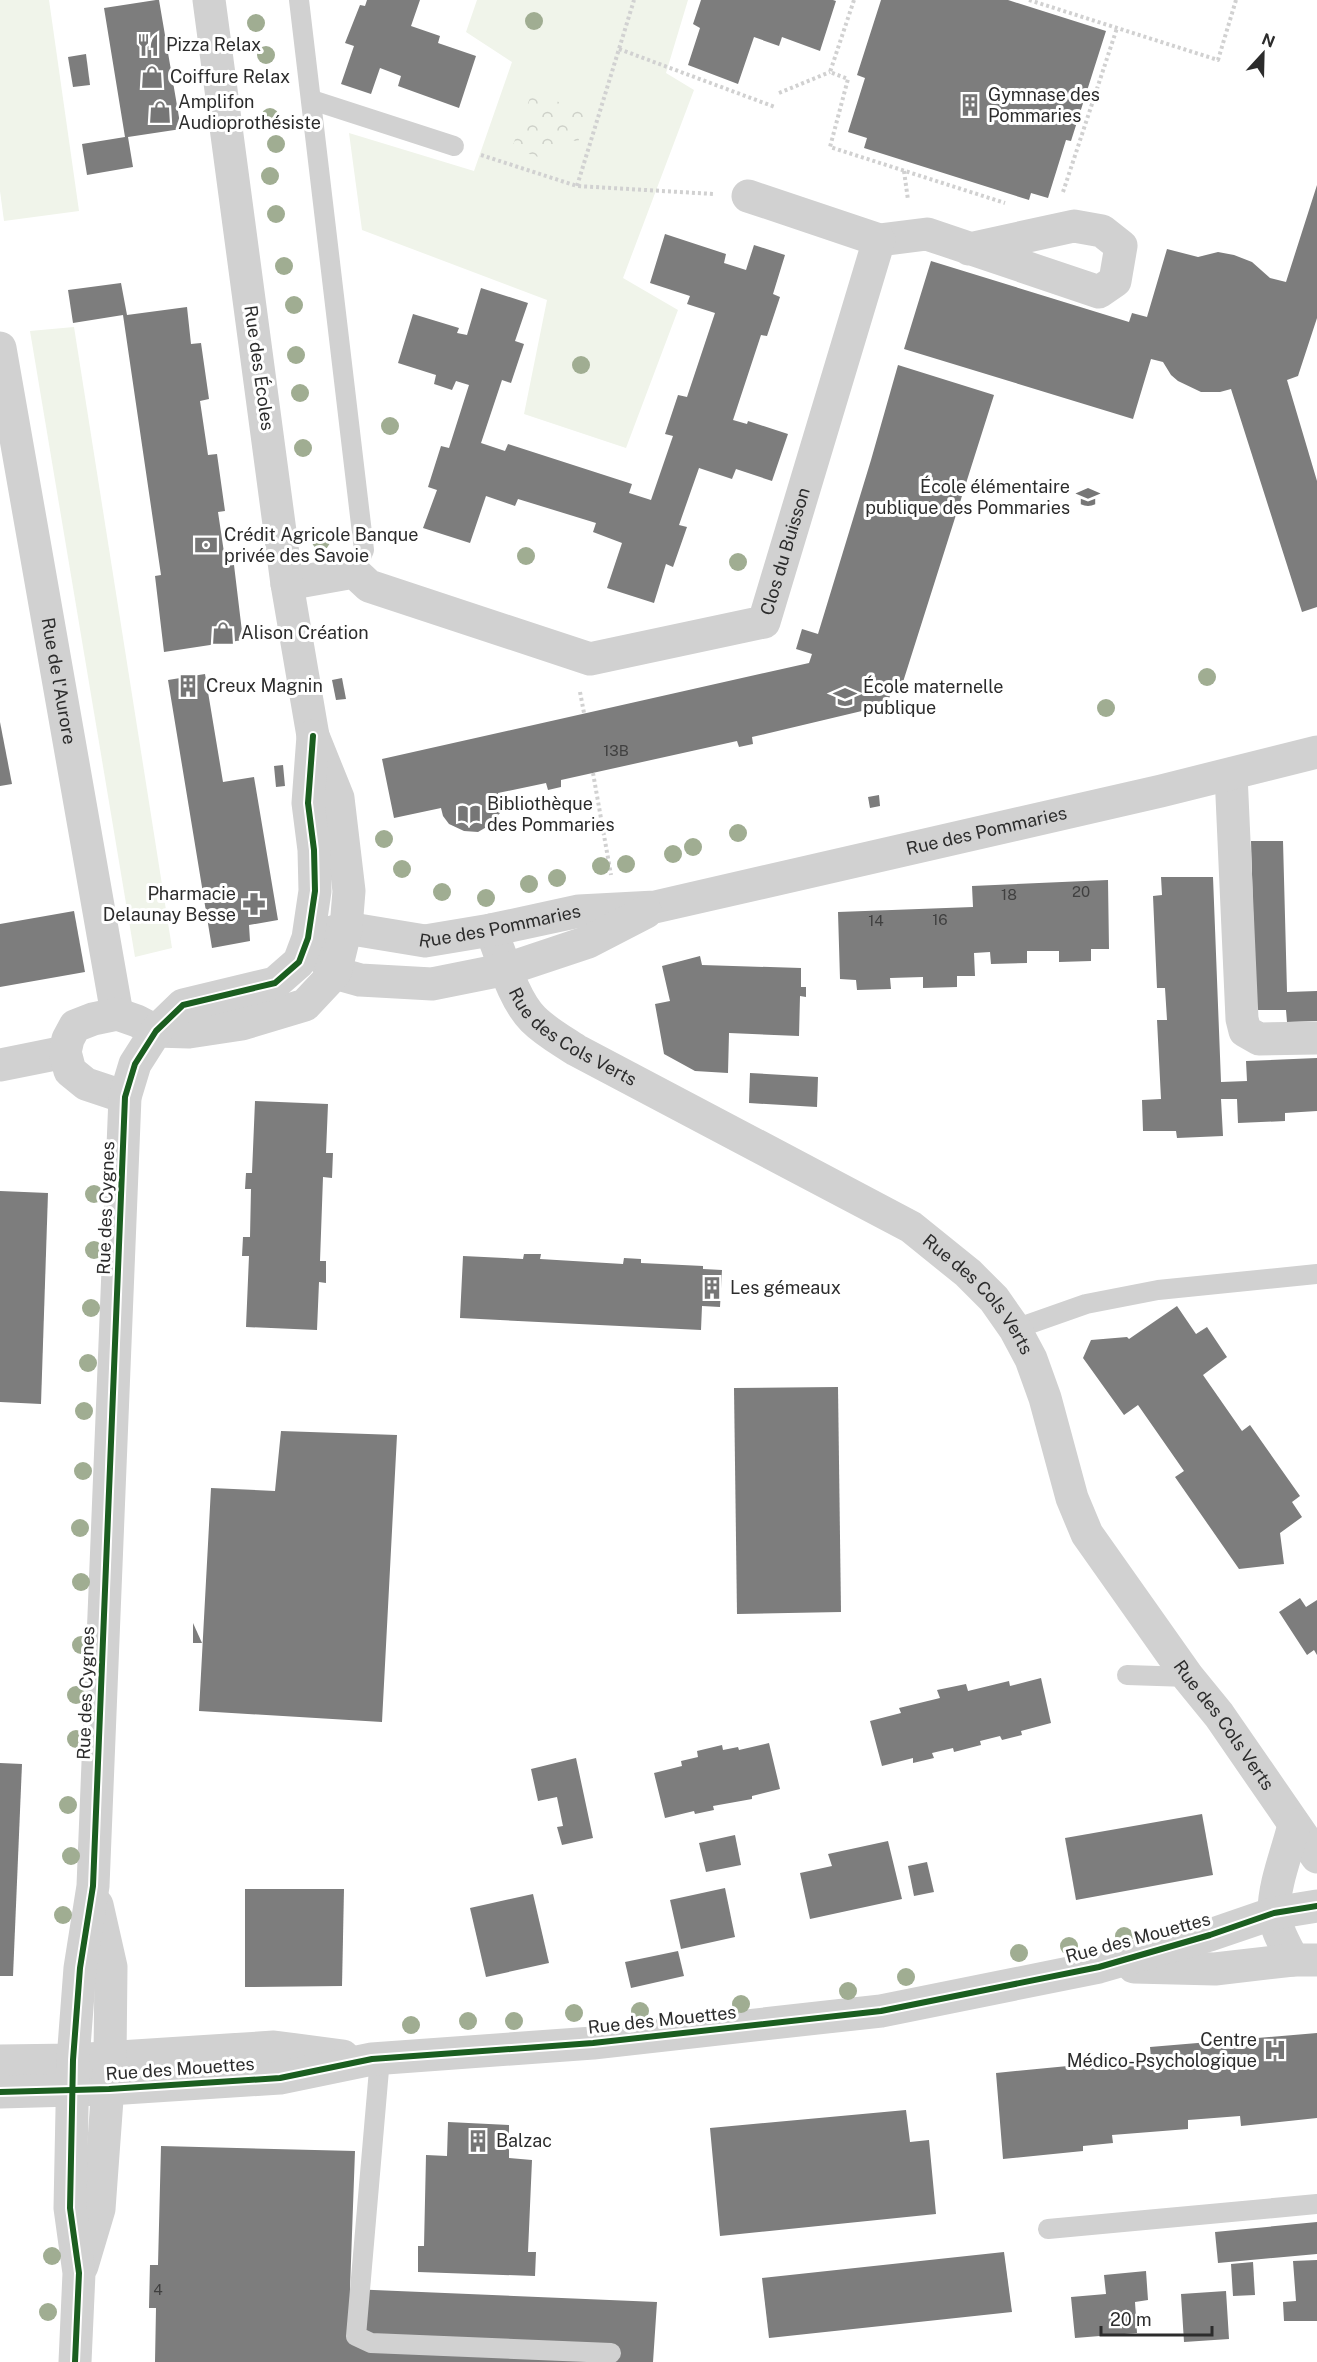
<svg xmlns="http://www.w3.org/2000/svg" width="1317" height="2362" font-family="'Public Sans',sans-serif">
<defs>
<pattern id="forest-crowns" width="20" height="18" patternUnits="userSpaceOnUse" patternTransform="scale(1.5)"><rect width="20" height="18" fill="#f0f4ea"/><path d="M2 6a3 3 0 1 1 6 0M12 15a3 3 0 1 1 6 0" fill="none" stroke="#ced1c9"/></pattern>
</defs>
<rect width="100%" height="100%" fill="#fff"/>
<g fill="#f0f4ea">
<path d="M0 0H49L79 211 4 221 0 191Z"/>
<path d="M477 0H688L666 73 694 90 623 278 678 310 626 448 524 414 547 300 362 230 349 133 474 171 512 62 466 32Z"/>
<path d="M74 327 172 948 135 957 30 331Z"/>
</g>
<path fill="url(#forest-crowns)" d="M532 92 588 113 578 142 559 135 550 161 512 148Z"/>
<g fill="#7d7d7d">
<path d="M156 0H159L181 129 128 137 133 167 87 175 82 144 125 137 104 8Z"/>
<path d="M367 0H420L411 26 440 36 438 43 476 56 459 108 398 86 401 76 380 68 371 94 341 84 354 46 345 43 360 5 365 6Z"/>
<path d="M701 0H833L836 1 820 51 782 37 779 46 754 37 738 84 688 65 700 28 693 24Z"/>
<path d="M881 0H1008L1106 31 1071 141 1066 140 1048 198 1031 193 1029 200 864 148 867 138 848 132 865 78 857 75Z"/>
<path d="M86 54 90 85 73 87 68 57Z"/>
<path d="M1317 185V318L1298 376 1287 380 1317 481V607L1302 612 1231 389 1220 392H1201L1178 381 1171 375 1163 362 1151 359 1133 419 904 349 931 261 1129 322 1132 313 1147 317 1167 249 1198 257 1218 252 1234 255 1252 262 1270 278 1286 282Z"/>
<path d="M665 234 726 254 724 263 746 270 754 245 785 255 773 294 780 297 767 336 761 335 733 420 747 424 748 421 788 434 772 481 736 469 732 479 699 468 679 525 687 527 673 567 666 564 654 603 607 588 622 543 593 532 596 523 518 499 515 506 486 496 470 543 423 528 437 490 428 487 441 446 449 448 469 385 456 381 452 390 434 384 436 375 398 363 413 314 459 328 457 333 467 335 481 288 528 303 515 341 524 344 511 383 502 380 481 443 505 451 508 444 632 484 629 493 651 500 673 436 665 434 678 395 687 397 715 313 687 304 690 296 650 283Z"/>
<path d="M121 283 127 315 187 307 191 344 201 343 209 399 200 401 208 455 217 454 225 511 218 512 226 566 234 565 243 640 164 652 155 576 161 575 123 315 73 323 68 290Z"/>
<path d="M898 365 994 395 903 682 895 680 887 705 752 737 753 744 739 747 737 741 561 780V787L548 790 546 783 498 793 500 813 490 825 478 832 464 831 449 824 443 816 441 808 394 818 382 759 809 663 812 654 796 649 802 629 818 634 871 460Z"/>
<path d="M205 674 223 782 254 777 278 920 249 925 250 941 212 948 168 680Z"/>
<path d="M342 678 346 699 336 700 332 680Z"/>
<path d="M0 722 12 784 0 786Z"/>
<path d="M283 765 285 786 276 787 274 766Z"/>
<path d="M879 795 880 806 870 808 868 797Z"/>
<path d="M1251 841H1283L1287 992 1317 991V1021L1287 1022 1286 1010H1256Z"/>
<path d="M1161 877H1213L1221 1082 1247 1081 1246 1061 1317 1058V1111L1285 1113V1121L1238 1123 1237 1099H1221L1223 1136 1177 1138 1176 1131H1143L1142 1100 1161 1099 1157 1020H1167L1165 988H1157L1153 896 1162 895Z"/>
<path d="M1108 880 1109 949H1091V961L1059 962V951H1027V963L991 964 990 952 974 953 975 976H957V987L923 988V977L890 978 891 989 857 990 856 980 840 979 838 912 973 907 972 886Z"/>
<path d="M74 911 85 972 0 987V924Z"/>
<path d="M700 956 702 965 801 968V987H806V997L800 996 799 1036 729 1033 728 1073 695 1071 664 1054 655 1004 670 1001 662 966Z"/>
<path d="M750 1073 818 1077 817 1107 749 1103Z"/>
<path d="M255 1101 328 1104 326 1153H333L332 1178 323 1177 320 1261H326V1283L319 1282 317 1330 246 1327 249 1256H242L243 1237H250L251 1189H245L246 1173H252Z"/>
<path d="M0 1191 48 1193 41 1404 0 1402Z"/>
<path d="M524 1254H541L540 1259 623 1264 624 1258 641 1259V1263L703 1266V1269L722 1270 720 1307 702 1306 701 1330 460 1318 463 1256 523 1259Z"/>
<path d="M1177 1306 1196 1334 1207 1327 1227 1357 1203 1375 1242 1431 1250 1425 1300 1496 1292 1502 1302 1517 1280 1533 1284 1564 1239 1569 1175 1477 1184 1471 1138 1405 1124 1415 1083 1358 1091 1340 1127 1337 1129 1339Z"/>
<path d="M838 1387 841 1612 737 1614 734 1388Z"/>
<path d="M281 1431 397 1435 382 1722 199 1711 211 1488 275 1491Z"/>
<path d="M1300 1598 1306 1607 1317 1600V1655L1314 1650 1307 1655 1279 1612Z"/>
<path d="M193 1623 202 1643H193Z"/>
<path d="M1041 1678 1051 1723 1021 1731 1022 1735 1002 1740 1000 1736 980 1741 981 1745 954 1752 953 1748 932 1753 934 1758 913 1763V1758L882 1766 870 1721 901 1713 899 1708 940 1698 937 1690 966 1684 968 1691 1009 1681 1010 1686Z"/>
<path d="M769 1743 780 1789 752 1796V1799L713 1806 714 1810 695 1814 694 1811 665 1818 654 1773 682 1766 681 1761 698 1757 697 1751 722 1745 723 1750 738 1747 739 1750Z"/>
<path d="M576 1758 593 1838 562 1845 557 1827 563 1826 557 1797 538 1801 531 1769Z"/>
<path d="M0 1763 22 1764 13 1976H0Z"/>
<path d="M1202 1814 1213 1875 1076 1900 1065 1838Z"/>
<path d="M735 1835 741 1865 706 1872 699 1843Z"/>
<path d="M888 1841 902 1899 810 1919 800 1873 832 1866 828 1854Z"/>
<path d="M927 1862 934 1892 914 1896 908 1866Z"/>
<path d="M725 1888 735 1937 681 1949 670 1900Z"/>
<path d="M245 1889H344L342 1986 245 1987Z"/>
<path d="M533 1894 549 1963 486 1977 470 1908Z"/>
<path d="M678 1951 684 1976 631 1988 625 1962Z"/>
<path d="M1317 2033V2118L1241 2126 1240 2116 1188 2120V2129L1112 2135 1113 2143 1083 2146V2151L1003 2159 996 2073 1151 2058 1150 2047Z"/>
<path d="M906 2110 910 2142 929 2140 936 2214 720 2236 710 2128Z"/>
<path d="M448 2122 509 2125V2158L532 2160 528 2252H536L535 2276 418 2272V2246H424L426 2155 447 2156Z"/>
<path d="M161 2146 355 2151 350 2289 657 2302 653 2362H155L156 2308H149L150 2265H158Z"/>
<path d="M1317 2222V2254L1218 2263 1215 2232Z"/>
<path d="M1004 2252 1012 2312 769 2338 762 2278Z"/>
<path d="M1317 2260V2321H1284L1283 2302 1296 2301 1293 2261Z"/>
<path d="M1253 2262 1255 2295 1233 2296 1231 2264Z"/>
<path d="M1146 2271 1148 2300 1135 2302 1137 2333 1075 2338 1071 2297 1106 2294 1104 2275Z"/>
<path d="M1226 2291 1229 2339 1184 2342 1181 2294Z"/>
</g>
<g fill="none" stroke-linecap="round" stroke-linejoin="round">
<g stroke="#d1d1d1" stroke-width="4" stroke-dasharray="3 3" stroke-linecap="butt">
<path d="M854 0 830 72 848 79 830 147 1005 203"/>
<path d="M1029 0 1218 60 1236 0"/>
<path d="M619 49 775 107"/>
<path d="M779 93 830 72"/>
<path d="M481 155 577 186 714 194"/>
<path d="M904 171 908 200"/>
<path d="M577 186 634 0"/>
<path d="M1063 192 1117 28"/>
<path d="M580 692 584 713"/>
<path d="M593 773 611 875"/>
</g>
<g stroke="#d1d1d1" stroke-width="20">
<path d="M299 0 364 550 354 572"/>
<path d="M312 100 454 146"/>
<path d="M1015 1329 1086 1304 1158 1290 1317 1274"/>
<path d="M1127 1675 1188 1677"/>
<path d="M380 2058 356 2336 371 2343 611 2353"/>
<path d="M1048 2229 1317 2204"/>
</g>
<g stroke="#d1d1d1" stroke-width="33">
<path d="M879 240 927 234 1099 292 1115 281 1121 246 1102 231 1074 226 969 249"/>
<path id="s1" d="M0 348 117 1014"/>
<path id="s2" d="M287 584 354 572 369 586 590 659 764 622 879 240 748 196"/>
<path d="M1231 774 1242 1019 1245 1031 1259 1039 1317 1038"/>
<path id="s3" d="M491 930C502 957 513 999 533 1019 546 1032 561 1040 576 1050L911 1227 968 1273 994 1299 1015 1329 1031 1359 1045 1398 1072 1498 1087 1534 1188 1677 1219 1715 1317 1857"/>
<path id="s4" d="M325 934 346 928 425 941 491 930 579 911 655 907 1161 791 1317 752"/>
<path d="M321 955 335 973 360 980 432 984 507 969 588 942 646 912"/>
<path d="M0 1065 65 1052"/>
<path d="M125 1097 86 1084 70 1071 65 1052 68 1039 75 1026 93 1019 117 1014 137 1021 156 1031 189 1032 242 1024 305 1005 335 973 346 928 349 891 338 798 313 736 287 584 209 0"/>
<path d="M1293 1960C1286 1946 1275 1929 1274 1912 1274 1884 1287 1853 1294 1825"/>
<path d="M1134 1967 1215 1969 1293 1960H1317"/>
<path d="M0 2061 73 2060 274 2047 343 2056"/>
<path d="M0 2092 109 2089 280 2078 372 2059 593 2043 881 2011 1099 1967 1210 1935 1274 1913 1317 1906"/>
<path d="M82 2266 99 2209 110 2058 111 1967 97 1905"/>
<path d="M75 2362 79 2273 70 2208 73 2060 80 1968 93 1886 125 1097 135 1064 156 1031 183 1005 275 983 299 962 308 938 315 891 314 850 308 803 313 736"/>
</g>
<g stroke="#fff" stroke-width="10">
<g id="cycleway">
<path d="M0 2092 109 2089 280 2078 372 2059 593 2043 881 2011 1099 1967 1210 1935 1274 1913 1317 1906"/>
<path d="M75 2362 79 2273 70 2208 73 2060 80 1968 93 1886 125 1097 135 1064 156 1031 183 1005 275 983 299 962 308 938 315 891 314 850 308 803 313 736"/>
</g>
</g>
<use href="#cycleway" stroke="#1b5e20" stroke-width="6"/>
</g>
<g fill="#a0ad92">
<circle cx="534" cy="21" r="9"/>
<circle cx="256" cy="23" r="9"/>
<circle cx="266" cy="55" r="9"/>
<circle cx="270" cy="117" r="9"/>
<circle cx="276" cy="144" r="9"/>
<circle cx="270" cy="176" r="9"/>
<circle cx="276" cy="214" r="9"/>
<circle cx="284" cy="266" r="9"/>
<circle cx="294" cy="305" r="9"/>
<circle cx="296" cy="355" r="9"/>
<circle cx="581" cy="365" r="9"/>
<circle cx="300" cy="393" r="9"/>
<circle cx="390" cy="426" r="9"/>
<circle cx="303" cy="448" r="9"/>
<circle cx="321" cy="541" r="9"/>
<circle cx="526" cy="556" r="9"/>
<circle cx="738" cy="562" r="9"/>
<circle cx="1207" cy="677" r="9"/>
<circle cx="1106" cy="708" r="9"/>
<circle cx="738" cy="833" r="9"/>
<circle cx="384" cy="839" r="9"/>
<circle cx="693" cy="847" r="9"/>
<circle cx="673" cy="854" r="9"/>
<circle cx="626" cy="864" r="9"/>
<circle cx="601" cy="866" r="9"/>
<circle cx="402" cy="869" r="9"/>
<circle cx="557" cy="878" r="9"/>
<circle cx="529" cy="884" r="9"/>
<circle cx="442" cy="892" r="9"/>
<circle cx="486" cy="898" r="9"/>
<circle cx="94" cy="1194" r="9"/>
<circle cx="94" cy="1250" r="9"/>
<circle cx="91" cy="1308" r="9"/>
<circle cx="88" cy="1363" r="9"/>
<circle cx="84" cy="1411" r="9"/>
<circle cx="83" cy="1471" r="9"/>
<circle cx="80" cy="1528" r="9"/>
<circle cx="81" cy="1582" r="9"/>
<circle cx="81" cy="1645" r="9"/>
<circle cx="76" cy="1695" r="9"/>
<circle cx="76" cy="1739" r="9"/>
<circle cx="68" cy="1805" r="9"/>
<circle cx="71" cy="1856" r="9"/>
<circle cx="63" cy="1915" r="9"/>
<circle cx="1124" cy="1936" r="9"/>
<circle cx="1069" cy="1946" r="9"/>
<circle cx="1019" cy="1953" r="9"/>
<circle cx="906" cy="1977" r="9"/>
<circle cx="848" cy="1991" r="9"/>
<circle cx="741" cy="2004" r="9"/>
<circle cx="640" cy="2011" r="9"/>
<circle cx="574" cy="2013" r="9"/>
<circle cx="468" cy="2021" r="9"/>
<circle cx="514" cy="2021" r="9"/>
<circle cx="411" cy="2025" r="9"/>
<circle cx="52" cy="2256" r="9"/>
<circle cx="48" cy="2312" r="9"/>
</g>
<defs>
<g id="restaurant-bare" transform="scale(1.8)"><path d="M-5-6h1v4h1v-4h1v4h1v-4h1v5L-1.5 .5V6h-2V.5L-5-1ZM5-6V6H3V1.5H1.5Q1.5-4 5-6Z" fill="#767676" stroke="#fff" stroke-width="2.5" paint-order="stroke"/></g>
<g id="shop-bare" transform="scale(1.8)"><path d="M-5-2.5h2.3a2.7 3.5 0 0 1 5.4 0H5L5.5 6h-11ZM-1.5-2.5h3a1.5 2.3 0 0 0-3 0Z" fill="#767676" stroke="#fff" stroke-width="2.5" paint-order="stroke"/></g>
<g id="building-bare" transform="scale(1.8)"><path d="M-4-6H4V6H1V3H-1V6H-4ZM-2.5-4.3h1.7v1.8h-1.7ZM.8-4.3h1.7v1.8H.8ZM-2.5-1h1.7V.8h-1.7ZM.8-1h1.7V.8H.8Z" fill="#767676" stroke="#fff" stroke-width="2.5" paint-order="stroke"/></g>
<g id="school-bare" transform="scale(1.8)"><path d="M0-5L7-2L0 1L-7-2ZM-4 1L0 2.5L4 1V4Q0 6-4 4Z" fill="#767676" stroke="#fff" stroke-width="2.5" paint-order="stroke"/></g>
<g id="bank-bare" transform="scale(1.8)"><path d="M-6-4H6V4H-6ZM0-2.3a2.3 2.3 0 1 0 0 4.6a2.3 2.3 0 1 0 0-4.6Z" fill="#767676" stroke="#fff" stroke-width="2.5" paint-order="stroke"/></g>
<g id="library-bare" transform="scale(1.8)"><path d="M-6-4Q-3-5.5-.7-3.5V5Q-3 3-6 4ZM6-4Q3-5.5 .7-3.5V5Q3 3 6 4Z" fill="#767676" stroke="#fff" stroke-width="2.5" paint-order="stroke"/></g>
<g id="pharmacy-bare" transform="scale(1.8)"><path d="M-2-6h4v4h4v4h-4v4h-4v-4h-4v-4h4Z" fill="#767676" stroke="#fff" stroke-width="2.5" paint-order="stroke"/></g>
<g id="hospital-bare" transform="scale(1.8)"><path d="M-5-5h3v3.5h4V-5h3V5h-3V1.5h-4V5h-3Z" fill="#767676" stroke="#fff" stroke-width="2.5" paint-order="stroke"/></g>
</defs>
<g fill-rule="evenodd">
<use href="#restaurant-bare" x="148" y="45"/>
<use href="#shop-bare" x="152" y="77"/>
<use href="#building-bare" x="970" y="105"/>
<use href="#shop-bare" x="160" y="112"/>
<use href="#school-bare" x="1088" y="497"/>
<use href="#bank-bare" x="206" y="545"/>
<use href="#shop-bare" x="223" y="633"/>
<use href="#building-bare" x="188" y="686"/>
<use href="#school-bare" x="845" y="697"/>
<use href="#library-bare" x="469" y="814"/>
<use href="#pharmacy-bare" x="254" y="904"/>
<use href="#building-bare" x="712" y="1288"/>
<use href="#hospital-bare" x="1275" y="2050"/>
<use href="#building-bare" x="478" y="2141"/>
</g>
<g text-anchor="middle" stroke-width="6" stroke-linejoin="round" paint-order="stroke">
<g font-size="15" fill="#404040">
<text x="616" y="756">13B</text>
<text x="1081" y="897">20</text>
<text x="1009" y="900">18</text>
<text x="940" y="925">16</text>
<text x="876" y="926">14</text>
<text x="158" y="2295">4</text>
</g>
<g font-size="18" fill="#2c2c2c" stroke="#fff" text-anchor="start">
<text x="166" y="51">Pizza Relax</text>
<text x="170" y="83">Coiffure Relax</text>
<text x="988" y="101">Gymnase des<tspan x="988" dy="21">Pommaries</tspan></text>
<text x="178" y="108">Amplifon<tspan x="178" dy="21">Audioprothésiste</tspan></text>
<text x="1070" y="493" text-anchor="end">École élémentaire<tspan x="1070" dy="21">publique des Pommaries</tspan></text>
<text x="224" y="541">Crédit Agricole Banque<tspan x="224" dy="21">privée des Savoie</tspan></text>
<text x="241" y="639">Alison Création</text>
<text x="206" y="692">Creux Magnin</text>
<text x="863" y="693">École maternelle<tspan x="863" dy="21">publique</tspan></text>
<text x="487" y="810">Bibliothèque<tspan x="487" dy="21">des Pommaries</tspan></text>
<text x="236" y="900" text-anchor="end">Pharmacie<tspan x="236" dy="21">Delaunay Besse</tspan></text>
<text x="730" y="1294">Les gémeaux</text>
<text x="1257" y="2046" text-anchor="end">Centre<tspan x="1257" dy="21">Médico-Psychologique</tspan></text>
<text x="496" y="2147">Balzac</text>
</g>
<g font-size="18" fill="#2c2c2c" stroke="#fff">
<text transform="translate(259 368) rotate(82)" y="6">Rue des Écoles</text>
<text dy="6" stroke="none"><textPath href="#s2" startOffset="573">Clos du Buisson</textPath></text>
<text dy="6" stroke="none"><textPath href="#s1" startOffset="338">Rue de l'Aurore</textPath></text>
<text dy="6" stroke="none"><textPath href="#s4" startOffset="675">Rue des Pommaries</textPath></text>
<text dy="6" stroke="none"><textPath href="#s4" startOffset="178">Rue des Pommaries</textPath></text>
<text dy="6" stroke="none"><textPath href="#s3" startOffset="141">Rue des Cols Verts</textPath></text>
<text transform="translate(106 1208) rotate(-88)" y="6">Rue des Cygnes</text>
<text dy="6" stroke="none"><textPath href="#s3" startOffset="627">Rue des Cols Verts</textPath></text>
<text transform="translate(86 1693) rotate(-88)" y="6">Rue des Cygnes</text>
<text dy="6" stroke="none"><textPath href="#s3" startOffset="1131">Rue des Cols Verts</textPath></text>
<text transform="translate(1138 1938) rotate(-15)" y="6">Rue des Mouettes</text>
<text transform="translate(662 2020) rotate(-6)" y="6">Rue des Mouettes</text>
<text transform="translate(180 2069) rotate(-4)" y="6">Rue des Mouettes</text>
</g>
</g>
<g transform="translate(1263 54) rotate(22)" stroke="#ffffff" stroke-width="4.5" paint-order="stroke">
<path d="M0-4.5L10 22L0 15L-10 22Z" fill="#2c2c2c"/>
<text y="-9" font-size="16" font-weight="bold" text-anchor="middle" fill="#2c2c2c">N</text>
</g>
<path d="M1101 2326v9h111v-9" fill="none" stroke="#2c2c2c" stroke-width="3"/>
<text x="1110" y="2326" font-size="18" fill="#2c2c2c" stroke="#ffffff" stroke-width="4.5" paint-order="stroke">20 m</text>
</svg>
